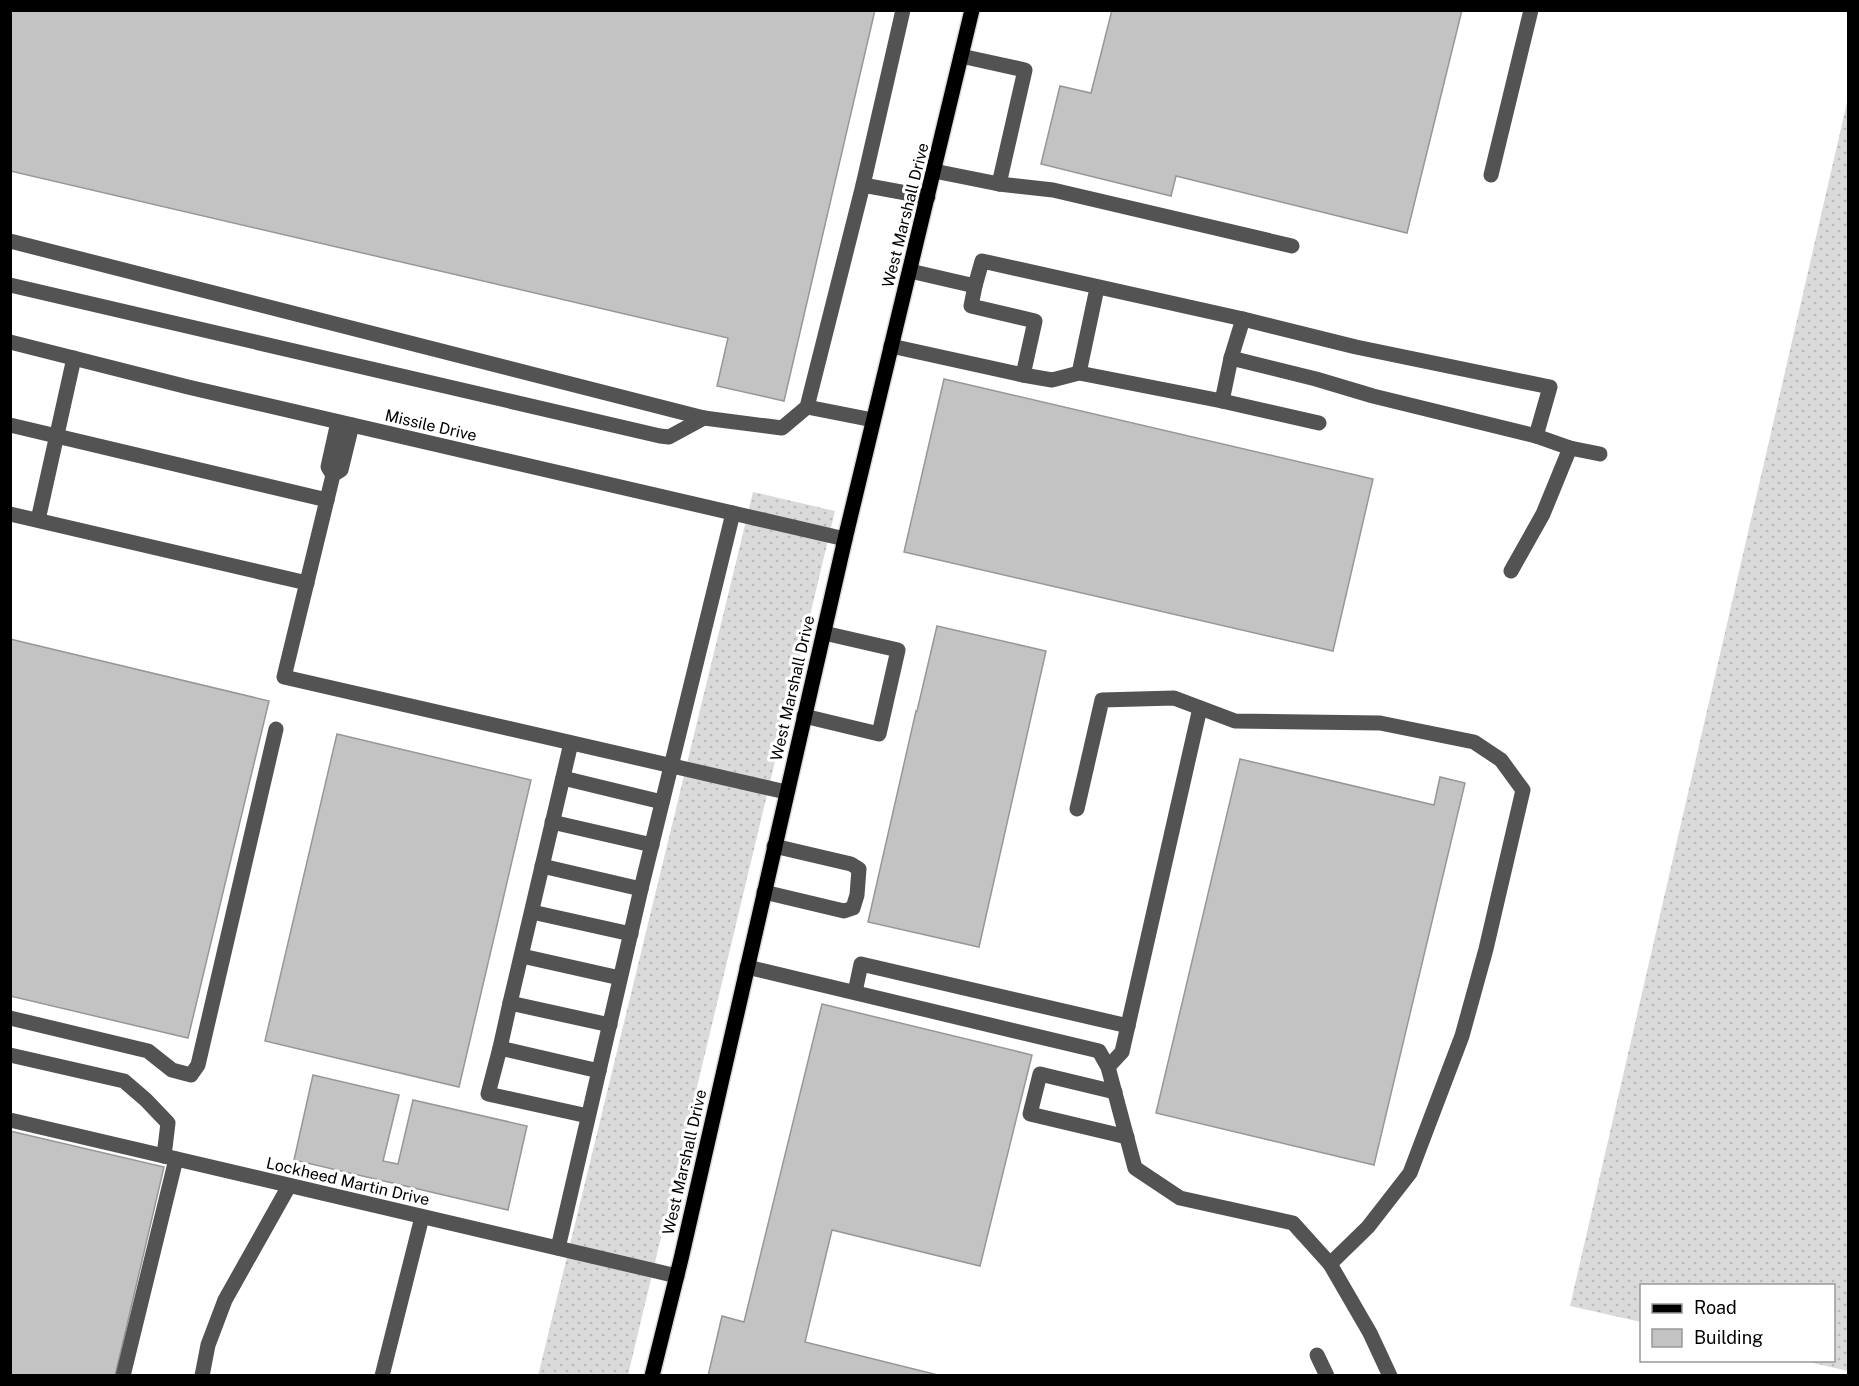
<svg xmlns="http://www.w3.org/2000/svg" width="1859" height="1386" font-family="'Public Sans',sans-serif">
<defs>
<pattern id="grass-dots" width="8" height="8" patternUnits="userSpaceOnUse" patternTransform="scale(1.5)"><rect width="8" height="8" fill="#dadada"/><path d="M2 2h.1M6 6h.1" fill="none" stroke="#b9b9b9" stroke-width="1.8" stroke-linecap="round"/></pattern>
</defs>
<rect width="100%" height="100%" fill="#fff"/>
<g fill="url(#grass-dots)">
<path d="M1848 98V1371L1804 1361 1834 1360V1286H1642L1641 1322 1570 1306Z"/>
<path d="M753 492 835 511 628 1375 538 1376Z"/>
</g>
<g fill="#c3c3c3" stroke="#979797" stroke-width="1.5">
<path d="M10 10H875L784 401 717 386 728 338 10 171Z"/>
<path d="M1112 10H1462L1407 233 1176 176 1171 196 1041 164 1060 86 1091 93Z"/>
<path d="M944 379 1373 479 1333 651 904 552Z"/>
<path d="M937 626 1046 651 979 947 868 922 916 711H917Z"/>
<path d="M10 639 269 701 188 1038 10 996Z"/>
<path d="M337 734 531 780 459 1087 265 1041Z"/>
<path d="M1240 759 1434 805 1440 777 1465 783 1374 1165 1156 1113Z"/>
<path d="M822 1004 1032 1055 980 1266 832 1230 805 1342 942 1376H708L722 1316 744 1322Z"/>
<path d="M313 1075 399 1095 383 1161 398 1164 413 1100 527 1126 508 1210 294 1160Z"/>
<path d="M10 1131 164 1167 115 1376H10Z"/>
</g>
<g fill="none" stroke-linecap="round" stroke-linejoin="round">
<g stroke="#dbdbdb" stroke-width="18">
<path id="major" d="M652 1376 681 1259 845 539 972 10"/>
</g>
<g stroke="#535353" stroke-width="15">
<path d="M934 171 999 184 1025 70 961 56"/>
<path d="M1491 175 1531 10"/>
<path d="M999 184 1053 190 1292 246"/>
<path d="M863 185 928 197"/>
<path d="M10 241 704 418 782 428 807 407 863 185 903 10"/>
<path d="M910 271 975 286 982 261 1243 319 1231 358 1222 401 1079 373 1097 288"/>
<path d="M10 285 660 436 669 437 704 418"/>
<path d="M10 342 188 387 845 539"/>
<path d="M891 346 1023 375 1035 321 971 306 975 286"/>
<path d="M1231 358 1316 379 1373 396 1536 436 1550 387 1356 347 1243 319"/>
<path d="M1023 375 1052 380 1079 373"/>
<path d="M1222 401 1319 423"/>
<path d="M807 407 873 420"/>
<path d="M10 425 327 500"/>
<path d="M352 425 341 470 333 475 284 677 786 792"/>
<path d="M1536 436 1570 448 1600 454"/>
<path d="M333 475 328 467 338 422"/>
<path d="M10 514 307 583"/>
<path d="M38 520 74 358"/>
<path d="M1511 571 1543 514 1570 448"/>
<path d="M804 716 879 734 898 650 824 633"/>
<path d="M571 743 510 1003 610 1025"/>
<path d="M563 778 662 802"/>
<path d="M1077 809 1102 700 1174 698 1235 721 1380 723 1474 742 1501 760 1523 790 1486 949 1462 1036 1410 1173 1368 1227 1330 1264"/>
<path d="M552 822 652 845"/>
<path d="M542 866 641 889"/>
<path d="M764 892 844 911 853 908 857 895 859 869 851 864 774 846"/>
<path d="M532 912 631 934"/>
<path d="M522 956 620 978"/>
<path d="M747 967 1099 1051 1108 1067 1135 1168 1180 1198 1293 1223 1330 1264 1370 1333 1390 1376"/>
<path d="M855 992 861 964 1128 1026"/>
<path d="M10 1018 148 1051 172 1070 191 1075 198 1065 276 729"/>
<path d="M500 1048 510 1003"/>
<path d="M10 1055 124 1081 146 1100 168 1123 164 1156"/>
<path d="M1108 1067 1122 1052 1200 708"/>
<path d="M1115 1092 1040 1074 1030 1114 1127 1137"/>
<path d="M588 1116 488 1094 500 1048 599 1071"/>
<path d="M10 1120 677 1276"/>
<path d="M558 1248 641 889 733 513"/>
<path d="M1317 1355 1327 1376"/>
<path d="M123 1376 176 1159"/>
<path d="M202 1376 208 1345 225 1300 289 1186"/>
<path d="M382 1376 422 1217"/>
</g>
<use href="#major" stroke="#000" stroke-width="15"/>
</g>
<g text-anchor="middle" stroke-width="6" stroke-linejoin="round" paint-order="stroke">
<g font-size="16" fill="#000" stroke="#fff">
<text transform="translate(905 215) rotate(-76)" y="6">West Marshall Drive</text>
<text transform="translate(431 425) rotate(13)" y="6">Missile Drive</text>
<text transform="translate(792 688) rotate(-77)" y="6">West Marshall Drive</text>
<text transform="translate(684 1162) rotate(-77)" y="6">West Marshall Drive</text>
<text transform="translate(348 1181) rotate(13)" y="6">Lockheed Martin Drive</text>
</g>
</g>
<rect width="1859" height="1386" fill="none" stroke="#000000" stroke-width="24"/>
<rect x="1640" y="1284" width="195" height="78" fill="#ffffff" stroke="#999999" stroke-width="1.5"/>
<rect x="1652" y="1304" width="30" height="9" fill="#000000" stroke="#999999" stroke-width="1.5"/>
<text x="1694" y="1314" font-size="18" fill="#000000">Road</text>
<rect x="1652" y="1329" width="30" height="18" fill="#c3c3c3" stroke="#999999" stroke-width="1.5"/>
<text x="1694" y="1344" font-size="18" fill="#000000">Building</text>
</svg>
